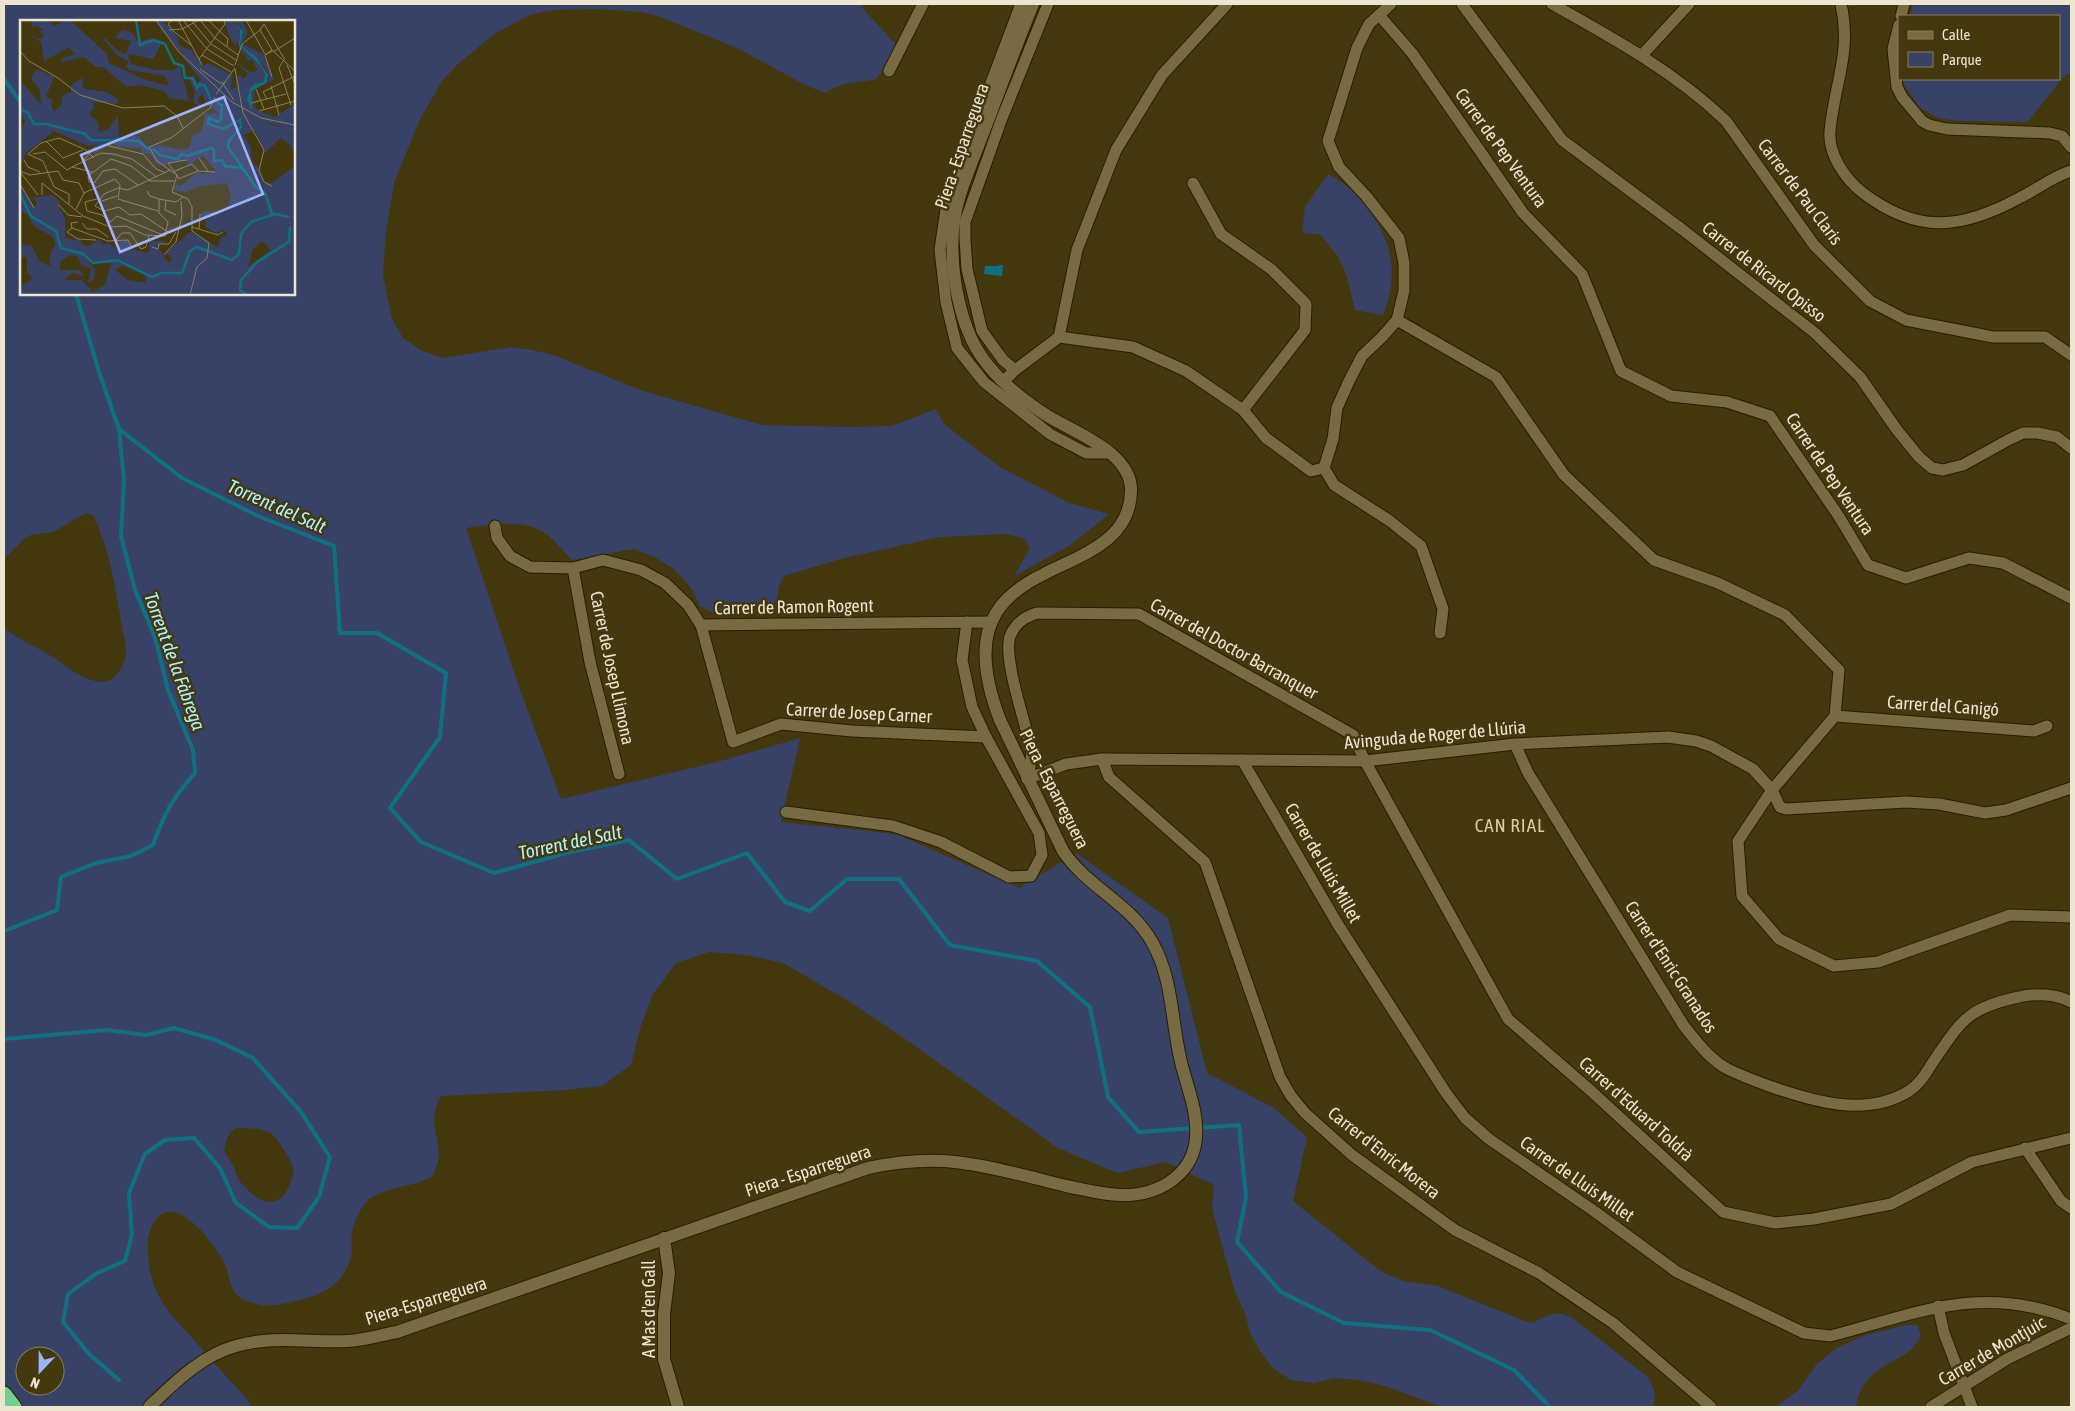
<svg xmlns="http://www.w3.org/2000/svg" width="2075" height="1411" font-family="'Asap Condensed',sans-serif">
<rect width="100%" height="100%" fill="#44380f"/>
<g fill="#384266" fill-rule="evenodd">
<path d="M4 4H859L896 45 877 79C859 83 842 81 826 93L807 86 739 49 661 17 641 12 599 9 555 10 532 14 514 23 493 35 459 63 442 81 420 119 394 183 386 231 383 275 392 319 403 338 422 351 443 358 511 347 532 350 553 355 640 390 762 425 850 427 892 426 936 409 944 424 1000 467 1069 503 1109 514 1069 546 1014 576 1030 548 1024 538 1004 534 940 537 844 558 784 576 779 586 776 603 713 613 700 606 691 588 675 570 656 558 634 549 572 560C564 553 558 544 550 537 528 517 492 525 466 528L519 687 561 799 717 762 800 738 781 822 896 834 1019 888 1076 853 1168 918 1207 1073 1274 1108 1307 1137 1293 1201 1380 1271 1403 1281 1438 1286 1530 1323C1549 1318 1550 1308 1571 1317L1648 1377C1654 1388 1657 1395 1653 1407H1442L1382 1385 1358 1380 1335 1378 1314 1383 1291 1380 1273 1368 1260 1351 1250 1333 1245 1313 1235 1292 1217 1227 1212 1207 1214 1185 1166 1162 1117 1173 1058 1148 908 1041 847 1000 783 963 747 955 709 952 676 963 653 994 640 1028 631 1065 602 1086 565 1090 441 1096C422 1129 451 1145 432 1176 416 1187 396 1185 379 1194 375 1196 371 1197 369 1199 361 1206 353 1223 352 1233 351 1239 352 1245 352 1252 347 1280 327 1294 300 1300 285 1303 272 1308 256 1304 249 1302 241 1299 236 1294 229 1285 229 1272 224 1262 215 1245 178 1194 157 1218 148 1228 147 1242 148 1254 150 1295 169 1313 195 1341 205 1352 215 1364 225 1375 235 1386 245 1395 252 1407H4V623L6 630C19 639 32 645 46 653 62 662 82 682 103 682 115 682 124 666 126 655 127 644 122 632 121 621 115 586 109 547 93 515L86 513 53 532 31 535 25 538 4 559ZM21 21H294V294H21ZM236 1128C246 1128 261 1128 270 1133 275 1136 279 1142 282 1147 286 1153 291 1160 293 1168 295 1174 291 1180 289 1186 279 1210 260 1204 245 1187 238 1181 237 1176 234 1167 232 1162 227 1156 224 1151 226 1141 227 1134 236 1128ZM25 1356H55V1386H25Z"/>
<path d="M1913 4H2071V72L2063 77 2028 122 1958 121 1939 118 1920 108 1904 85 1903 79H2059V16H1910Z"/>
<path d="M1328 174C1336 179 1344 184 1351 189 1357 194 1361 201 1366 207 1393 241 1399 273 1383 315L1355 310C1347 274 1345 261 1319 234L1302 233 1305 207Z"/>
<path d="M1906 1325H1917L1921 1336C1907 1366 1864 1360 1856 1407H1775L1798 1391 1816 1365 1835 1349 1863 1336Z"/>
</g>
<path fill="#0f7180" d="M999 265H1003L1002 276 984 274 985 266H999Z"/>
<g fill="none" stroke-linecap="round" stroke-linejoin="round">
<g stroke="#0f7180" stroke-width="4">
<path d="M4 79 21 103"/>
<path d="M119 429 182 478 258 516 334 546 340 633H377L446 673 440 737 390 808 421 842 494 873 570 852 629 840 677 879 747 853 785 902 810 911 847 879H899L950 945 1037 961 1090 1007 1108 1097 1139 1132 1239 1125 1246 1197 1237 1242 1281 1292 1344 1323 1430 1330 1514 1370 1550 1407"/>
<path d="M4 931 57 910 61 877 96 863 131 856 153 845C164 813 173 798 195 773L193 750 168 690 155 637 135 590 121 536 124 480 119 429 99 372 76 294"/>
<path d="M4 1039 107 1030 146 1035 174 1028 216 1040 253 1058 301 1112 330 1157 319 1197 297 1228 269 1227 236 1203 220 1168 194 1138 165 1140 145 1154 129 1193 132 1235 125 1261 97 1273 68 1294 63 1322 89 1354 119 1380"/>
</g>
<g stroke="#281f02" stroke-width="13">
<g id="street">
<path d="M1021 4 969 141 946 209 940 250 946 302 957 348 984 382 1050 434 1086 453H1111"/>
<path d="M1462 4 1562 140 1683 230 1815 333 1860 377 1897 430 1919 457 1932 468 1943 470 1963 465 2010 439 2023 433H2038L2057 437 2071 448"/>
<path d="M1552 4C1613 38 1675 72 1726 121L1814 245 1870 301 1906 320 1993 337H2045L2071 355"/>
<path d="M1841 4C1852 53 1834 85 1830 131 1828 154 1845 179 1863 193 1918 235 1963 229 2021 197 2037 189 2054 176 2071 171"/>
<path d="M1379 15 1412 53 1523 213 1582 274 1621 371 1671 396 1727 402 1770 416 1838 515 1868 565 1906 578 1969 558 2003 563 2071 598"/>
<path d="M1901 16 1904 4"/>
<path d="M1899 25 1893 49 1897 87 1902 97 1922 121 1929 125 1947 129 2050 133 2062 136 2071 147"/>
<path d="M1642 55 1689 4"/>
<path d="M889 71 923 4"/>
<path d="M1193 183 1221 234 1271 269 1306 304 1305 330 1243 410"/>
<path d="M1397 320 1496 377 1564 475 1654 560 1718 583 1785 615 1839 670 1835 716 1772 790 1738 841 1742 896 1779 939 1834 966 1878 962 2010 915 2071 917"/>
<path d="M1059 337 1077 250 1116 150 1162 75 1227 4"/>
<path d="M1015 370 1003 360 982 331 967 269 965 239V222L1002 118 1048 4"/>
<path d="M1003 382 1015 370 1059 337 1133 347 1186 371 1243 410 1266 438 1311 471 1324 468 1333 439 1337 408 1349 381 1362 356 1382 337 1397 320 1404 291V263L1399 238 1366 196 1339 167 1328 141 1357 48 1369 24 1391 4"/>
<path d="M1324 468 1334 485 1390 521 1421 546 1443 609 1440 633"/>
<path d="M495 526 497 538 510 556 530 567 573 568 603 560 641 570 665 583 688 605 701 625 992 622"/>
<path d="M573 568 590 662 619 774"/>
<path d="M701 625 733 742 781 724 852 731 986 737"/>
<path d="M1835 716 2034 731 2047 726"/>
<path d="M1515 744 1528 773 1684 1026C1696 1041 1708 1057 1724 1067 1738 1075 1754 1080 1769 1086 1812 1101 1866 1118 1909 1091 1920 1084 1926 1073 1933 1062 1962 1020 1967 1008 2019 997 2036 993 2057 994 2071 1002"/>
<path d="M1102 759 1109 777 1205 862 1280 1077 1291 1096 1305 1113 1352 1155 1455 1230 1539 1273 1613 1323 1711 1407"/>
<path d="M1242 760 1337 923 1446 1093 1465 1118 1489 1139 1594 1211 1677 1272 1804 1333 1830 1336 1842 1333C1925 1310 1986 1285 2071 1319"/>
<path d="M1027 779C1030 769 1033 758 1031 748 1026 724 1001 654 1011 634 1017 622 1025 617 1037 613L1139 614 1353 735 1365 761 1508 1019 1590 1090 1723 1212 1775 1223 1814 1219 1891 1204 1972 1162 2071 1138"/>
<path d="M1027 779 1066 764 1102 759 1365 761 1515 744 1668 737 1696 741 1711 746 1753 769 1772 790 1780 807 1786 809 1906 802 1939 804 1985 813 2006 810 2071 788"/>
<path d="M786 812 893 826 941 842 1009 877 1031 876 1042 855 1039 833 986 737 972 707 962 660 967 622"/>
<path d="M2025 1148 2061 1201 2071 1208"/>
<path d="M1938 1306 1944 1333 1972 1407"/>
<path d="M1931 1407 2007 1359 2071 1328"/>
</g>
</g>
<g stroke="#281f02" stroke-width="14">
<g id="secondary">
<path d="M664 1238 669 1273 664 1314V1359L678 1407"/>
<path d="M149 1407C174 1383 202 1355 236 1346 273 1335 311 1343 348 1341 364 1340 381 1335 397 1332L868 1168C897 1162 926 1159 955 1162 992 1166 1029 1177 1066 1186 1087 1190 1108 1196 1129 1195 1163 1193 1194 1172 1196 1137 1198 1113 1188 1089 1182 1066 1171 1025 1174 980 1152 942 1131 904 1087 887 1063 851L1000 720C931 541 1128 593 1131 492 1133 451 1071 432 1043 413 1022 399 999 381 984 360 959 327 950 270 953 229 956 196 971 166 982 136 999 92 1015 48 1033 4"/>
</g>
</g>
<g stroke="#281f02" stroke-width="17">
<path id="highway" d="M4 1394 14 1407"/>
</g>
<use href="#street" stroke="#786b43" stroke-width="11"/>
<use href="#secondary" stroke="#786b43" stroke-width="12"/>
<use href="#highway" stroke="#71d08e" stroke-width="15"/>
</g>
<g text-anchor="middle" stroke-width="5" stroke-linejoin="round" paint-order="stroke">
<g font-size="18" fill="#ece5d0" stroke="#44380f">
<text transform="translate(962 146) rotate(-71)" y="6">Piera - Esparreguera</text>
<text transform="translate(1501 148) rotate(54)" y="6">Carrer de Pep Ventura</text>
<text transform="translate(1800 192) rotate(53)" y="6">Carrer de Pau Claris</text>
<text transform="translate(1764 272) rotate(38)" y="6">Carrer de Ricard Opisso</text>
<text transform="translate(1830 474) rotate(56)" y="6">Carrer de Pep Ventura</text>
<text transform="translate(794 607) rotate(-1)" y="6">Carrer de Ramon Rogent</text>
<text transform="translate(1234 649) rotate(29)" y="6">Carrer del Doctor Barranquer</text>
<text transform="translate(612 668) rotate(78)" y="6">Carrer de Josep Llimona</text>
<text transform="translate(1943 706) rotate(4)" y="6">Carrer del Canigó</text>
<text transform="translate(859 713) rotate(3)" y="6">Carrer de Josep Carner</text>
<text transform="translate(1435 735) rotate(-5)" y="6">Avinguda de Roger de Llúria</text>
<text transform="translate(1054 789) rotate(63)" y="6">Piera - Esparreguera</text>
<text transform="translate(1323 863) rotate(60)" y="6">Carrer de Lluis Millet</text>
<text transform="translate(1671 967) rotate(57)" y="6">Carrer d'Enric Granados</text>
<text transform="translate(1636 1109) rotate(42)" y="6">Carrer d'Eduard Toldrà</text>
<text transform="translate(1384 1153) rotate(38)" y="6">Carrer d'Enric Morera</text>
<text transform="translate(808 1171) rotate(-18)" y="6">Piera - Esparreguera</text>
<text transform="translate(1577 1179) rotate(35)" y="6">Carrer de Lluis Millet</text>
<text transform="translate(426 1301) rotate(-17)" y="6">Piera-Esparreguera</text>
<text transform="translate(649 1309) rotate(-90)" y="6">A Mas d'en Gall</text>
<text transform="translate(1992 1351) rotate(-30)" y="6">Carrer de Montjuic</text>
</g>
<g font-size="19" font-style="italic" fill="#aff1ff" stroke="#44380f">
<text transform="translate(277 506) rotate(24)" y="7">Torrent del Salt</text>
<text transform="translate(175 661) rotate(70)" y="7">Torrent de la Fàbrega</text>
<text transform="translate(570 842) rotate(-12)" y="7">Torrent del Salt</text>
</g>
<g font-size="19" letter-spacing="1" fill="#dacca1" stroke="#44380f">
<text x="1510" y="832">CAN RIAL</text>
</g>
</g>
<g transform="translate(20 20)">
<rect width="275" height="275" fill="#44380f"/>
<path d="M11 0 29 1 35 6 44 0 51 1 86 33 84 23 89 43 123 59 149 66 145 56 109 50 106 46 109 42 97 35 83 19 85 18 99 32 106 34 111 21 95 18 102 9 113 13 118 22 132 18 143 21 133 39 108 34 111 44 135 50H154L160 46 169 81 149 78 144 71 120 65 107 67 83 47H76L64 37 43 42 40 39 55 34 49 27 26 40 25 45 21 22 9 15 20 19 25 15 19 12 23 10 17 5 13 8ZM134 0H142L157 16 160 26 171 30 183 46 188 43 212 55 211 70 217 66 216 57 221 55 222 59 228 54 217 43 230 52 238 51 232 40 226 41 227 35 221 32 218 25V21L215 25 209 16 204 0H211L220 10 219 25 240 45 245 53 244 62 237 63 228 73 232 90 231 71 248 59 245 47 220 25 223 11 213 0H222L228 13 222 23 244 35 254 60 235 69 233 83 238 91 255 97 275 84V116L260 106 237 100 263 108 275 117V136L271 126 261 118 245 133 235 111 223 115 231 127 232 143 238 147 244 164 252 163 275 146V203L270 198 275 206V275H0V267L13 258 7 253V237H0V224L12 226 19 241 31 247 29 237 36 223 32 216 15 207 8 195 0 191V165L15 188 17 182 12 178 32 175 40 181 37 184 45 198V218L62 221V225L69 226 79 219 83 225 88 223 97 229 100 222 107 220 112 229 125 233 129 231V221H147L137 227 149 243 152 239 146 233 170 212 198 227 201 218 208 214 203 210 196 213 185 207 186 199 180 196 184 191 197 192 207 187 211 178 207 163 179 166 167 172 153 170 157 163 158 166 164 164 177 152 184 154 196 151 183 135 168 146 167 140 149 142 146 146 137 144 130 134 122 133 121 128 100 127 88 121 74 135 75 125 68 126 34 111 6 133 0 147V109L5 101 0 96V60L21 85 20 71 11 58 16 49 34 57 26 77 33 80 31 84 34 92 42 84V76L51 72V65L62 58 64 69 87 72 99 80 96 84 73 82 74 88 69 94 78 102 79 112 87 110 98 96 99 117 118 116 127 127 139 125 163 130 170 127 172 116 182 111 185 94 199 93 186 84 183 75 178 77 180 87 173 82 175 71 168 58 173 57 177 63 181 60ZM242 221 251 230 228 247 233 229ZM50 235 57 236 61 245 71 249 68 263 74 259 75 249 62 235 73 244 91 243 85 265 73 272 62 260H44L53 253 65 257 60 250H40V242ZM102 245 126 256V263L108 260 95 250Z" fill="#384266" fill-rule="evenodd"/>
<path d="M211 0 223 11 220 25 236 37 248 55 246 63 231 71 232 91 227 79 230 69 235 64 244 62 245 53 240 45 219 25 220 10Z" fill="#0f7180"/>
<path fill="none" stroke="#0f7180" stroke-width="2.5" d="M116 0 120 25 133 20 145 24 154 43 163 46 165 58H173L177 68 180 64 185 66 191 80M197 83 202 85 201 99 198 102 189 98 188 104 203 109 220 100 221 107 209 121 208 127 235 166 245 173 252 194M0 89 8 93 14 104H26L65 114 71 120 119 121 129 130M133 129 140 135 157 139 162 134 168 136 191 128 194 130V141L202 140 205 146 223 148M0 174 11 196 36 211 41 228 63 234 73 243 97 240 132 257 142 253H162L170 231 177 227 212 240 219 234 221 214 231 202 255 194 269 197M227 275 220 270 221 260 237 242 269 222 270 207"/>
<path fill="none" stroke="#877d5c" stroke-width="1" d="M136 0 158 31 212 82 241 98 275 105M152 0 148 4 152 10 171 25M158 0 182 45M163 0 187 29 214 46M171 0 191 24 216 40M180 0 195 18 218 35M188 0 208 19 207 26M226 0 245 34M149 10 162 9 179 0M240 10 244 4 265 40M252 30 245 35 252 31M0 31 9 41 38 58 60 75 103 88 144 86 157 96 163 108M253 32 275 18M182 35 211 52M245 35 252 57M179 39 205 4 204 0M263 41 259 48 271 85M215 45 222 24 240 10 252 30 275 51M267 45 275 64M180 49 200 63H205M215 49 223 93 244 130 239 150 244 162 252 166M203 64 214 80M251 66 259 95M236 69 244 89M196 74 215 48M247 79 243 72 275 56M231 83 266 74M239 91 275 81M26 121 43 138 63 130M85 125 123 134 136 149 146 153M8 134 21 123 39 118 66 130 74 138M8 134 23 141 34 167 49 174V184M13 134 25 132 47 150 52 147 72 152M179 138 188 151M4 140 8 147 20 152M64 140 75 127M52 147 81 133 93 134 112 139 137 157M0 151 10 155 38 151 43 160 59 163 64 173 56 189M155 151 172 144 178 151M1 153 18 175M159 158 148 143 167 140M158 159 178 151 195 152M0 164 14 188M118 165 95 149 83 151 74 163 69 162 68 156 91 139 111 146 130 161H154M127 171 130 176 139 179M64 173 95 159 100 165 98 179 138 191M22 175V163L63 196M77 179 65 182 67 191 82 195 90 202 97 196 145 216M82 181 97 176M146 181 145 190 156 195M38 184 48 195 62 197M63 196 90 207 106 206 125 215 145 216M58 202 51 203 52 208 88 221 108 220 112 228M62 203 67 209H77L88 217M172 207 198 215 203 212M52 208 47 212 58 219 76 220M179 209 180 194M148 212 121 194 110 195 99 187 84 191 75 186 84 174 98 168 108 170 150 150M145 216 148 202 139 193V179L156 182 163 177M96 220 102 213H110L121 229 126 227 129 216M132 227 138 229 139 224H149L156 212M144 235 156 222 162 195 161 181M170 275 177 247 187 238 189 223 172 211V187L168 179 152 172 157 155 137 141 129 127 151 118 190 88 195 77"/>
<path fill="#9fb3fd" fill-opacity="0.15" stroke="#9fb3fd" stroke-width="2.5" d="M204 77 243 174 100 232 61 135Z"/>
<rect width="275" height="275" fill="none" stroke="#ece5d0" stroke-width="2.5"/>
</g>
<rect width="2075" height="1411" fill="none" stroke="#ece5d0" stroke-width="10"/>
<rect x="1898" y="15" width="162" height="65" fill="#44380f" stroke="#877d5c"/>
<rect x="1908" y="31" width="25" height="8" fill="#786b43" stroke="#877d5c"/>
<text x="1942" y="40" font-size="15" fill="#ece5d0">Calle</text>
<rect x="1908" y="52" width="25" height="15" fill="#384266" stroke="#877d5c"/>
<text x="1942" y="65" font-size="15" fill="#ece5d0">Parque</text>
<g transform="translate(40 1371) rotate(202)"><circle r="24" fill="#44380f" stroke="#877d5c"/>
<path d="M0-4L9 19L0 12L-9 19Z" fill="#9fb3fd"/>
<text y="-8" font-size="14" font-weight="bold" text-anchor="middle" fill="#ece5d0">N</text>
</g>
</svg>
